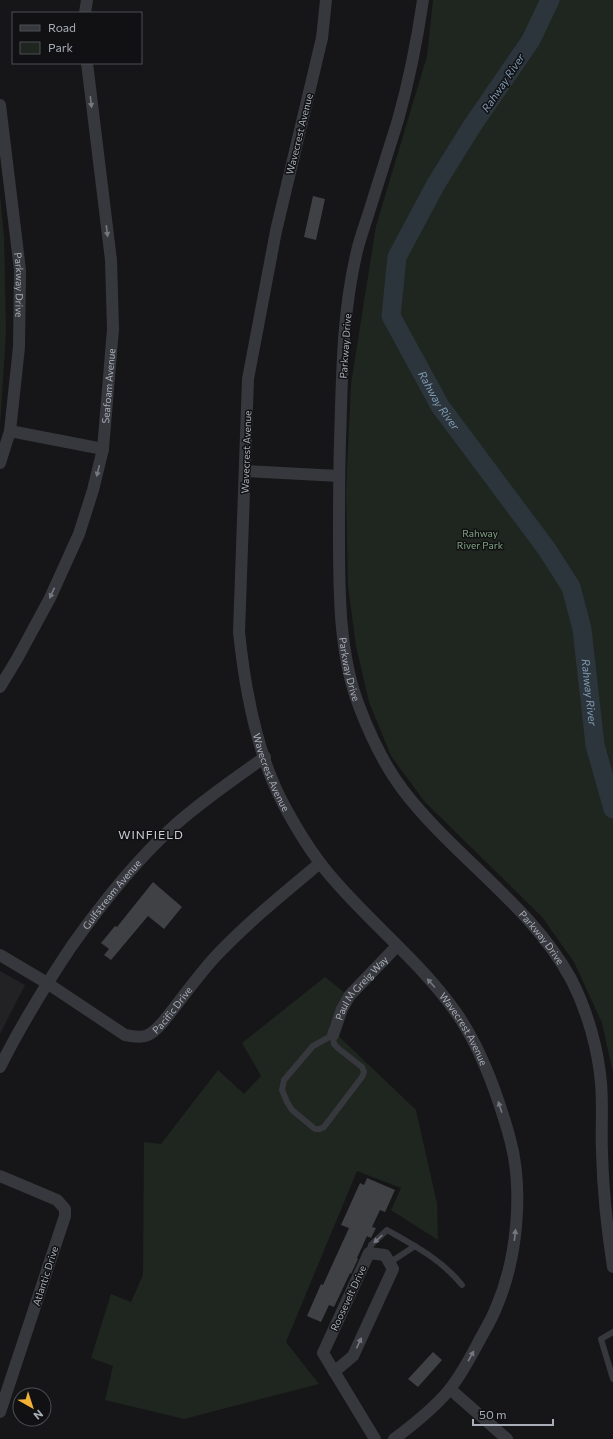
<svg xmlns="http://www.w3.org/2000/svg" width="613" height="1439" font-family="Commissioner,sans-serif">
<rect width="100%" height="100%" fill="#161618"/>
<path fill="#222225" d="M0 971 25 985 0 1034Z"/>
<g fill="#1e261f">
<path d="M433 0H613V1073L602 1023 574 962 542 917 425 802 391 756 369 702 356 646 348 586 346 491 351 384 376 226 427 56Z"/>
<path d="M0 196 4 237 6 331 0 426Z"/>
<path d="M325 977 345 993 329 1027 416 1110 437 1203 438 1240 391 1210 401 1188 357 1171 286 1342 319 1384 184 1419 105 1400 113 1366 91 1358 111 1294 131 1302 143 1275 144 1142 161 1144 218 1070 244 1094 261 1076 242 1043Z"/>
</g>
<g fill="none" stroke-linecap="round" stroke-linejoin="round">
<path stroke="#2c353c" stroke-width="19" id="s1" d="M550 0 531 40 472 126 436 184 397 257 391 316 440 406 546 548 571 587 582 629 595 745 613 809"/>
</g>
<g fill="#404145">
<path d="M313 196 325 199 316 240 304 237Z"/>
<path d="M153 882 182 907 164 929 148 916 111 960 104 955 109 949 101 943 115 926 117 927Z"/>
<path d="M367 1178 395 1190 385 1212 380 1210 372 1227 376 1228 371 1238 367 1236 357 1258 358 1259 351 1274 350 1273 334 1307 329 1305 321 1322 307 1316 321 1284 323 1285 349 1228 341 1225 360 1183 364 1185Z"/>
<path d="M433 1352 442 1360 418 1387 408 1379Z"/>
</g>
<g fill="none" stroke-linecap="round" stroke-linejoin="round">
<g stroke="#37383d" stroke-width="6">
<path d="M333 1035 334 1044 339 1049 362 1067 364 1072 362 1077 324 1127 320 1129H315L292 1110 287 1102 282 1090 284 1080 313 1046Z"/>
<path d="M369 1253 371 1245 387 1230C415 1246 442 1260 462 1285"/>
<path d="M389 1263 415 1246"/>
<path d="M613 1332 601 1339 613 1379"/>
</g>
<g stroke="#37383d" stroke-width="12">
<path id="s2" d="M326 0 322 38 276 231 248 379 239 632C245 690 257 756 285 807 299 833 315 859 335 881 373 925 421 963 455 1011 475 1039 488 1070 499 1103 503 1115 507 1127 510 1139 524 1190 517 1260 496 1308 491 1321 483 1333 477 1345 469 1360 460 1376 450 1389 435 1407 413 1425 394 1439"/>
<path id="s3" d="M423 0C417 41 409 81 398 120 388 151 379 181 369 212 365 225 360 238 357 251 342 313 342 378 340 441 339 473 339 505 339 537 339 592 339 654 359 706 370 735 384 765 403 790 454 857 530 904 571 979 587 1010 598 1048 601 1083 603 1106 601 1129 602 1152 603 1190 607 1229 613 1267"/>
<path d="M85 13 87 0"/>
<path id="s4" d="M0 105 20 270 19 347 10 431 0 463"/>
<path d="M10 431 103 449"/>
<path d="M245 471 339 476"/>
<path id="s5" d="M0 687 17 659 50 598 79 534 93 490 103 449 113 329 111 260 87 63"/>
<path id="s6" d="M0 955 47 983 125 1035C145 1039 150 1037 163 1022 180 1001 196 978 215 957 247 923 284 893 320 863"/>
<path id="s7" d="M333 1035 342 1009 350 995 397 946"/>
<path id="s8" d="M0 1067C21 1025 45 986 71 947 102 903 135 861 175 825 203 800 234 779 265 757"/>
<path d="M0 1176 57 1200 65 1209V1216L0 1412"/>
<path d="M334 1372 353 1356 393 1269 385 1255 369 1253 323 1353 375 1439"/>
<path d="M450 1389 507 1439"/>
</g>
</g>
<defs><path id="oneway-solid" d="M-6-.8H1V-3.2L6.5 0L1 3.2V.8H-6Z"/></defs>
<g fill="#757881">
<use href="#oneway-solid" transform="translate(91 102) rotate(83)"/>
<use href="#oneway-solid" transform="translate(107 231) rotate(83)"/>
<use href="#oneway-solid" transform="translate(98 471) rotate(104)"/>
<use href="#oneway-solid" transform="translate(52 593) rotate(115)"/>
<use href="#oneway-solid" transform="translate(431 983) rotate(-132)"/>
<use href="#oneway-solid" transform="translate(500 1107) rotate(-108)"/>
<use href="#oneway-solid" transform="translate(515 1235) rotate(-83)"/>
<use href="#oneway-solid" transform="translate(378 1239) rotate(138)"/>
<use href="#oneway-solid" transform="translate(359 1343) rotate(-65)"/>
<use href="#oneway-solid" transform="translate(471 1356) rotate(-61)"/>
</g>
<g text-anchor="middle" stroke-width="3" stroke-linejoin="round" paint-order="stroke">
<g font-size="10" fill="#a8adb8" stroke="#111113">
<text transform="translate(299 134) rotate(-76)" y="4">Wavecrest Avenue</text>
<text dy="4" stroke="none"><textPath href="#s4" startOffset="181">Parkway Drive</textPath></text>
<text transform="translate(345 346) rotate(-86)" y="4">Parkway Drive</text>
<text dy="4" stroke="none"><textPath href="#s5" startOffset="324">Seafoam Avenue</textPath></text>
<text transform="translate(246 452) rotate(-88)" y="4">Wavecrest Avenue</text>
<text dy="4" stroke="none"><textPath href="#s3" startOffset="680">Parkway Drive</textPath></text>
<text dy="4" stroke="none"><textPath href="#s2" startOffset="785">Wavecrest Avenue</textPath></text>
<text dy="4" stroke="none"><textPath href="#s8" startOffset="206">Gulfstream Avenue</textPath></text>
<text dy="4" stroke="none"><textPath href="#s3" startOffset="1016">Parkway Drive</textPath></text>
<text dy="4" stroke="none"><textPath href="#s7" startOffset="56">Paul M Greig Way</textPath></text>
<text dy="4" stroke="none"><textPath href="#s6" startOffset="207">Pacific Drive</textPath></text>
<text dy="4" stroke="none"><textPath href="#s2" startOffset="1109">Wavecrest Avenue</textPath></text>
<text transform="translate(45 1276) rotate(-72)" y="4">Atlantic Drive</text>
<text transform="translate(348 1298) rotate(-65)" y="4">Roosevelt Drive</text>
</g>
<g font-size="10" fill="#7fa381" stroke="#111113">
<text x="480" y="537">Rahway<tspan x="480" dy="12">River Park</tspan></text>
</g>
<g font-size="11" font-style="italic" fill="#7f9bb3" stroke="#111113">
<text transform="translate(503 83) rotate(-56)" y="4">Rahway River</text>
<text dy="4" stroke="none"><textPath href="#s1" startOffset="456">Rahway River</textPath></text>
<text dy="4" stroke="none"><textPath href="#s1" startOffset="792">Rahway River</textPath></text>
</g>
<g font-size="12" letter-spacing="1" fill="#c9ccd4" stroke="#111113">
<text x="151" y="839">WINFIELD</text>
</g>
</g>
<rect x="12" y="12" width="130" height="52" fill="#111113" stroke="#4d4f55"/>
<rect x="20" y="25" width="20" height="6" fill="#37383d" stroke="#4d4f55"/>
<text x="48" y="32" font-size="12" fill="#a8adb8">Road</text>
<rect x="20" y="42" width="20" height="12" fill="#1e261f" stroke="#4d4f55"/>
<text x="48" y="52" font-size="12" fill="#a8adb8">Park</text>
<g transform="translate(32 1407) rotate(141)"><circle r="19" fill="#111113" stroke="#4d4f55"/>
<path d="M0-3L7 15L0 10L-7 15Z" fill="#f2b134"/>
<text y="-6" font-size="11" font-weight="bold" text-anchor="middle" fill="#a8adb8">N</text>
</g>
<path d="M473 1419v6h80v-6" fill="none" stroke="#a8adb8" stroke-width="2"/>
<text x="479" y="1419" font-size="12" fill="#a8adb8" stroke="#111113" stroke-width="3" paint-order="stroke">50 m</text>
</svg>
